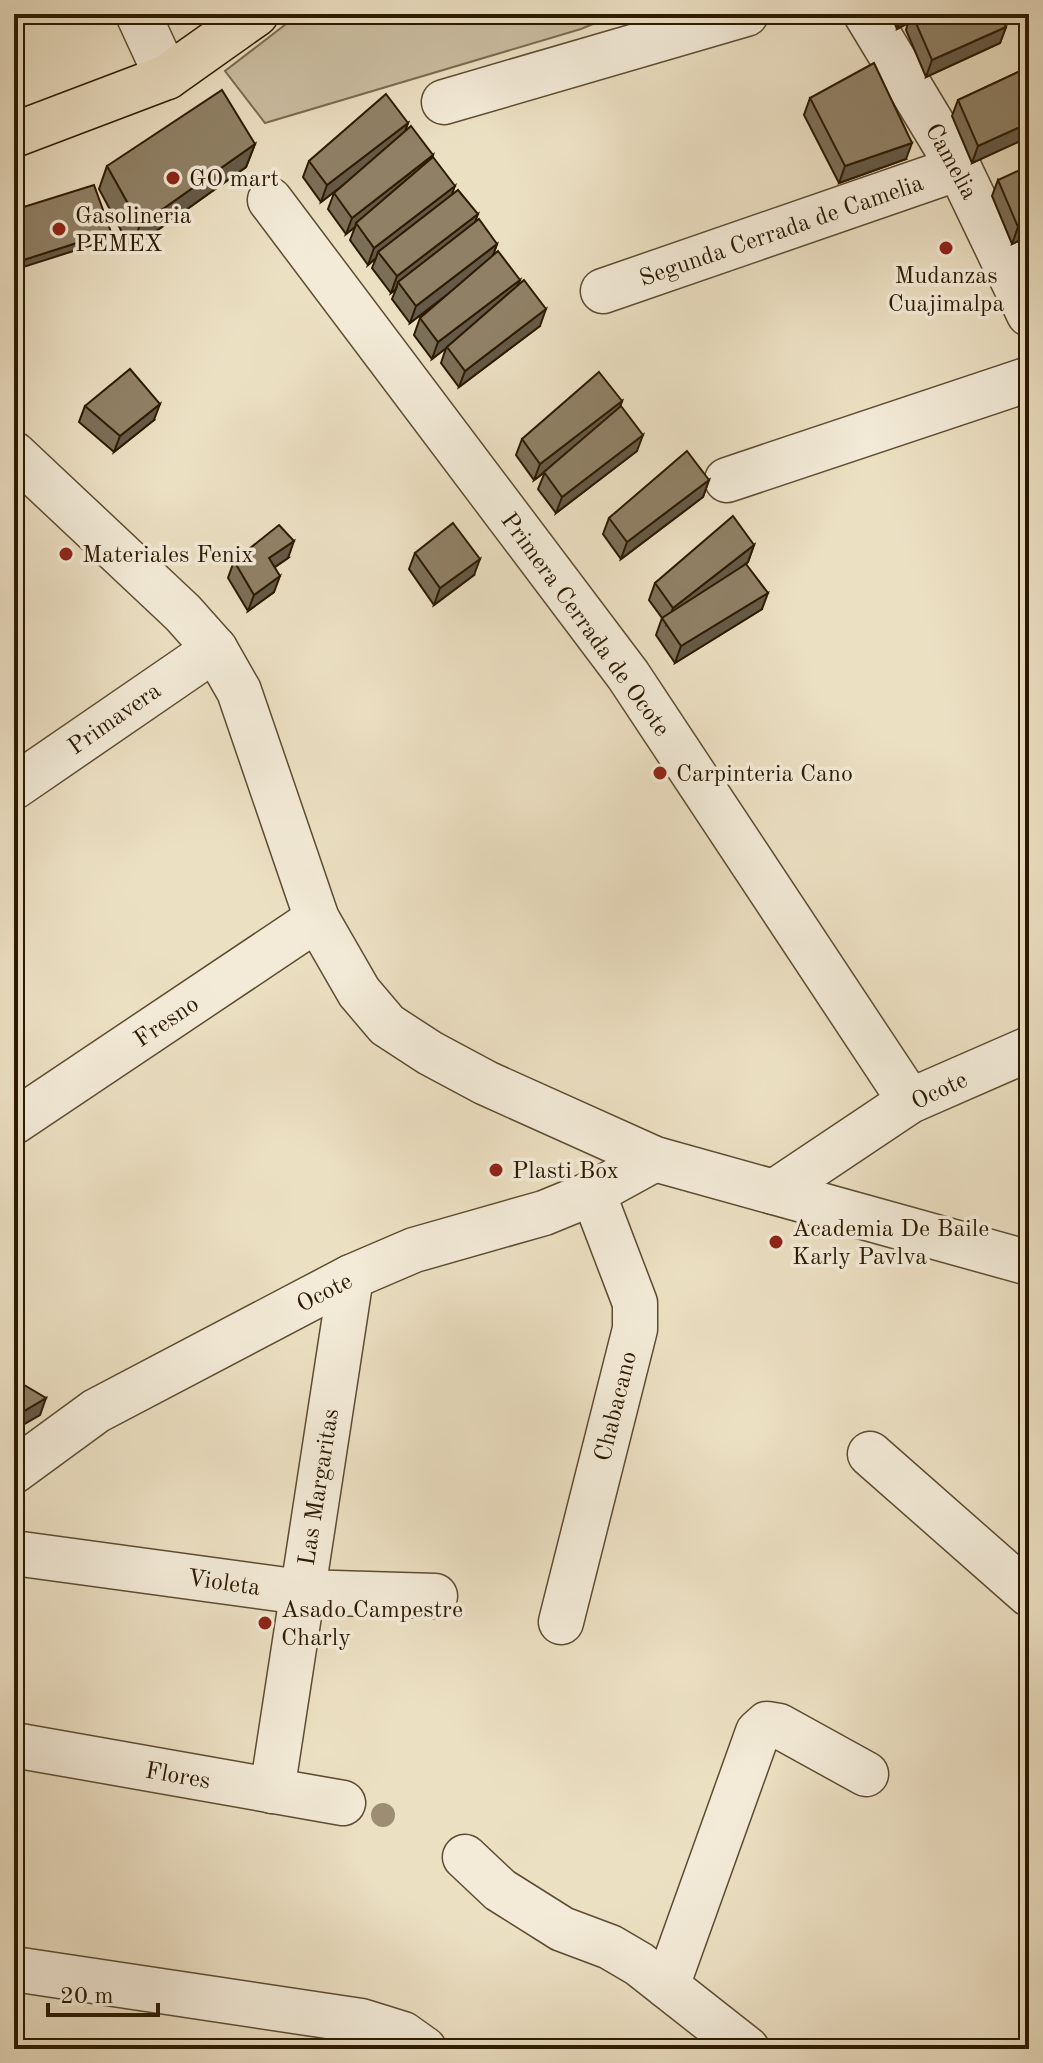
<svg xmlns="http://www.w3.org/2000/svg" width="1043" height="2063" font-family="'Old Standard TT',serif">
<rect width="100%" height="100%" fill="#ece0c3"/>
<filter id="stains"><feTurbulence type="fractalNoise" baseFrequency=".0025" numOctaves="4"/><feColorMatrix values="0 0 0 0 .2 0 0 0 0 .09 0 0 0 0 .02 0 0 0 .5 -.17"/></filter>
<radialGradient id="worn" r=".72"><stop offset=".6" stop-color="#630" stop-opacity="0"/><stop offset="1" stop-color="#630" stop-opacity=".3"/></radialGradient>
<path fill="#cbbea2" stroke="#7c6c52" stroke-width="2" d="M299 14H617L581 29 265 123 225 71Z"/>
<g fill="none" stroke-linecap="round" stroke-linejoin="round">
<g stroke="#5c4c32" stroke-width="47">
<g id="minor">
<path d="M138 14 167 77"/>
<path d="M866 14 959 168 1029 314"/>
<path d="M444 102 746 14"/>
<path d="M270 200 628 675 910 1101"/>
<path d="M603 291 959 168"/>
<path d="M14 454 183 613 215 649 239 691 317 919 359 992 387 1025 430 1053 486 1083 655 1159 1029 1263"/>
<path d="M727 480 1029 379"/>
<path d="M14 787 215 649"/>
<path d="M14 1122 317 919"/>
<path d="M774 1192 910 1101 1029 1049"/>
<path d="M870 1454 1029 1594"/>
<path d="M14 1471 96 1411 351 1277 414 1250 544 1213 593 1193 655 1159"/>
<path d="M14 1553 301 1592 435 1596"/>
<path d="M561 1622 635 1329V1303L593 1193"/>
<path d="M14 1745 343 1803"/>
<path d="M272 1791 351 1277"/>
<path d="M465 1857 500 1890 562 1929 610 1947 639 1964 747 2049"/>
<path d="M14 1969 361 2021 403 2034 424 2049"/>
<path d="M667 1986 758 1732 767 1724 779 1726 866 1774"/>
</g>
</g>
<g stroke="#2c1a02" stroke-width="47">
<path id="major" d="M14 135 167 77 256 14"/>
</g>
<use href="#minor" stroke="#f3ebd8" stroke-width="44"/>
<use href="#major" stroke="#ece0c3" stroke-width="44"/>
</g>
<circle fill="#9d8e73" cx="383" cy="1815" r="12"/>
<g fill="#7c6f58" stroke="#2c1a02" stroke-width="2">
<path d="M891 14H1000L1006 27 1000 43 926 77 906 30 908 23 897 29Z"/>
<path d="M1029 67V137L972 163 952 116 958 100Z"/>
<path d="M810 98 906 159 839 183 804 115Z"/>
<path d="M408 123 405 131 433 155 432 158 452 194 475 222 497 244 493 255 518 286 540 326 459 387 441 363 446 348 432 359 414 335 420 318 451 291 410 323 392 299 396 289 391 293 372 268 376 258 368 265 350 240 355 227 346 234 328 209 334 193 342 186 321 202 303 177 309 161Z"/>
<path d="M255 144 246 167 131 249 99 189 107 166Z"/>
<path d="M998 180 1029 236 1012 244 992 196Z"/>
<path d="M622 401 620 407 637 451 556 513 538 489 545 472 534 480 516 455 522 439Z"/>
<path d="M85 406 154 420 114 452 79 422Z"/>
<path d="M709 480 703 497 621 559 603 534 609 518Z"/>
<path d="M754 545 748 562 746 564 762 609 675 663 656 635 662 618 649 600 655 583Z"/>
<path d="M415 553 474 575 434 605 409 569Z"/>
<path d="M288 558 275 567 274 592 248 611 228 578 234 561Z"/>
</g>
<g fill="#655a47" stroke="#2c1a02" stroke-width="2">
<path d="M14 14H25L14 18Z"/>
<path d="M902 14H912L908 23 897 29Z"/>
<path d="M1006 27 1000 43 926 77 932 60Z"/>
<path d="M408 123 402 140 321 202 327 185Z"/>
<path d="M1029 123V137L972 163 978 146Z"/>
<path d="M912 143 906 159 839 183 845 166Z"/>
<path d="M255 144 246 167 131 249 140 225Z"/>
<path d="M433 155 427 172 356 223 355 227 346 234 352 218Z"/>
<path d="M455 186 449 202 378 252 376 258 368 265 374 248Z"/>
<path d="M478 214 472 231 398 282 396 289 391 293 397 276Z"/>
<path d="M1029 222V236L1012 244 1018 227Z"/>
<path d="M111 232 108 240 14 270V263Z"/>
<path d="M497 244 491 261 410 323 416 306Z"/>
<path d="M520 280 513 297 432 359 438 342Z"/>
<path d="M546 309 540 326 459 387 465 371Z"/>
<path d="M622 401 616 418 534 480 540 464Z"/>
<path d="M160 404 154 420 114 452 120 436Z"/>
<path d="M643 435 637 451 556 513 562 497Z"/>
<path d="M709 480 703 497 621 559 627 542Z"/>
<path d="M294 541 288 558 263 575 269 558Z"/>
<path d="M754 545 748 562 667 624 673 608Z"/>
<path d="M480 559 474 575 434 605 440 588Z"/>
<path d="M280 576 274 592 248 611 254 595Z"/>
<path d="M768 593 762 609 675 663 681 646Z"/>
<path d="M46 1398 40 1415 14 1430V1417Z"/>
</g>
<g fill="#908166" stroke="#2c1a02" stroke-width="2">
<path d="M912 14H1000L1006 27 932 60Z"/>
<path d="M874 63 912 143 845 166 810 98Z"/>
<path d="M1029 67V123L978 146 958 100Z"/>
<path d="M222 90 255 144 140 225 107 166Z"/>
<path d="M386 94 408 123 327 185 309 161Z"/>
<path d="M411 126 433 155 352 218 334 193Z"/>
<path d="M433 157 455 186 374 248 356 223Z"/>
<path d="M1029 166V222L1018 227 998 180Z"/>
<path d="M94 185 111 232 14 263V210Z"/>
<path d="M458 190 478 214 397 276 378 252Z"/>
<path d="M479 219 497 244 416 306 398 282Z"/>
<path d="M498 251 520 280 438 342 420 318Z"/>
<path d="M524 280 546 309 465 371 447 347Z"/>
<path d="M130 369 160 404 120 436 85 406Z"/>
<path d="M599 372 622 401 540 464 522 439Z"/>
<path d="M621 406 643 435 562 497 544 472Z"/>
<path d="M687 451 709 480 627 542 609 518Z"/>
<path d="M733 516 754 545 673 608 655 583Z"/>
<path d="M453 523 480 559 440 588 415 553Z"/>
<path d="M279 525 294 541 269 558 280 576 254 595 234 561Z"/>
<path d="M746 564 768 593 681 646 662 618Z"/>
<path d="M14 1379 46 1398 14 1417Z"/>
</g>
<g fill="#8f2418" stroke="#f3ebd8" stroke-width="3">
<circle cx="173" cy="178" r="8"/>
<circle cx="59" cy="229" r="8"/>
<circle cx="946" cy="248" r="8"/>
<circle cx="66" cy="554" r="8"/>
<circle cx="660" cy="773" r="8"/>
<circle cx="496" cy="1170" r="8"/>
<circle cx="776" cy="1242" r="8"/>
<circle cx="265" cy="1623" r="8"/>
</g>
<g text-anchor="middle" stroke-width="7" stroke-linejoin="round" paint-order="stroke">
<g font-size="24" fill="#2c1a02" stroke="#f3ebd8">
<text transform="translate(952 161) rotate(61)" y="8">Camelia</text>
<text transform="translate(781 230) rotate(-19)" y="8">Segunda Cerrada de Camelia</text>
<text transform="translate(586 624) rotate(54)" y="8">Primera Cerrada de Ocote</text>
<text transform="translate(114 718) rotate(-35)" y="8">Primavera</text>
<text transform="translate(166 1021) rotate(-34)" y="8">Fresno</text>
<text transform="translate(939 1090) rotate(-25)" y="8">Ocote</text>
<text transform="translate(324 1292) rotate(-27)" y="8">Ocote</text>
<text transform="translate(615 1406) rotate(-76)" y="8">Chabacano</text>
<text transform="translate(318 1487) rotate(-81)" y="8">Las Margaritas</text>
<text transform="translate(224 1582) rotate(8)" y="8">Violeta</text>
<text transform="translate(178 1775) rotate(10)" y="8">Flores</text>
</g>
<g font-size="24" fill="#2c1a02" stroke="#f3ebd8" text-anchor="start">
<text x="189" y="186">GO mart</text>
<text x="75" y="223">Gasolineria<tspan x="75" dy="28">PEMEX</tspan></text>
<text x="946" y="283" text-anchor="middle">Mudanzas<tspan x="946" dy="28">Cuajimalpa</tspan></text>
<text x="82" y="562">Materiales Fenix</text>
<text x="676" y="781">Carpinteria Cano</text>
<text x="512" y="1178">Plasti Box</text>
<text x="792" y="1236">Academia De Baile<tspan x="792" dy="28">Karly Pavlva</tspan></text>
<text x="281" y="1617">Asado Campestre<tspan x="281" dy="28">Charly</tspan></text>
</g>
</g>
<rect width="1043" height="2063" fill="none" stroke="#ece0c3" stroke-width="48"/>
<rect x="16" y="16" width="1011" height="2031" fill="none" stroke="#2c1a02" stroke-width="4"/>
<rect x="24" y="24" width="995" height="2015" fill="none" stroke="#2c1a02" stroke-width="2"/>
<path d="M48 2003v12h110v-12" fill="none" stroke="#2c1a02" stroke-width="4"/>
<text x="60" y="2003" font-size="24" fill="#2c1a02" stroke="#f3ebd8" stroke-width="6" paint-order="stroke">20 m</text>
<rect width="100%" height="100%" filter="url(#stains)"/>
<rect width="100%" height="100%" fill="url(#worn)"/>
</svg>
